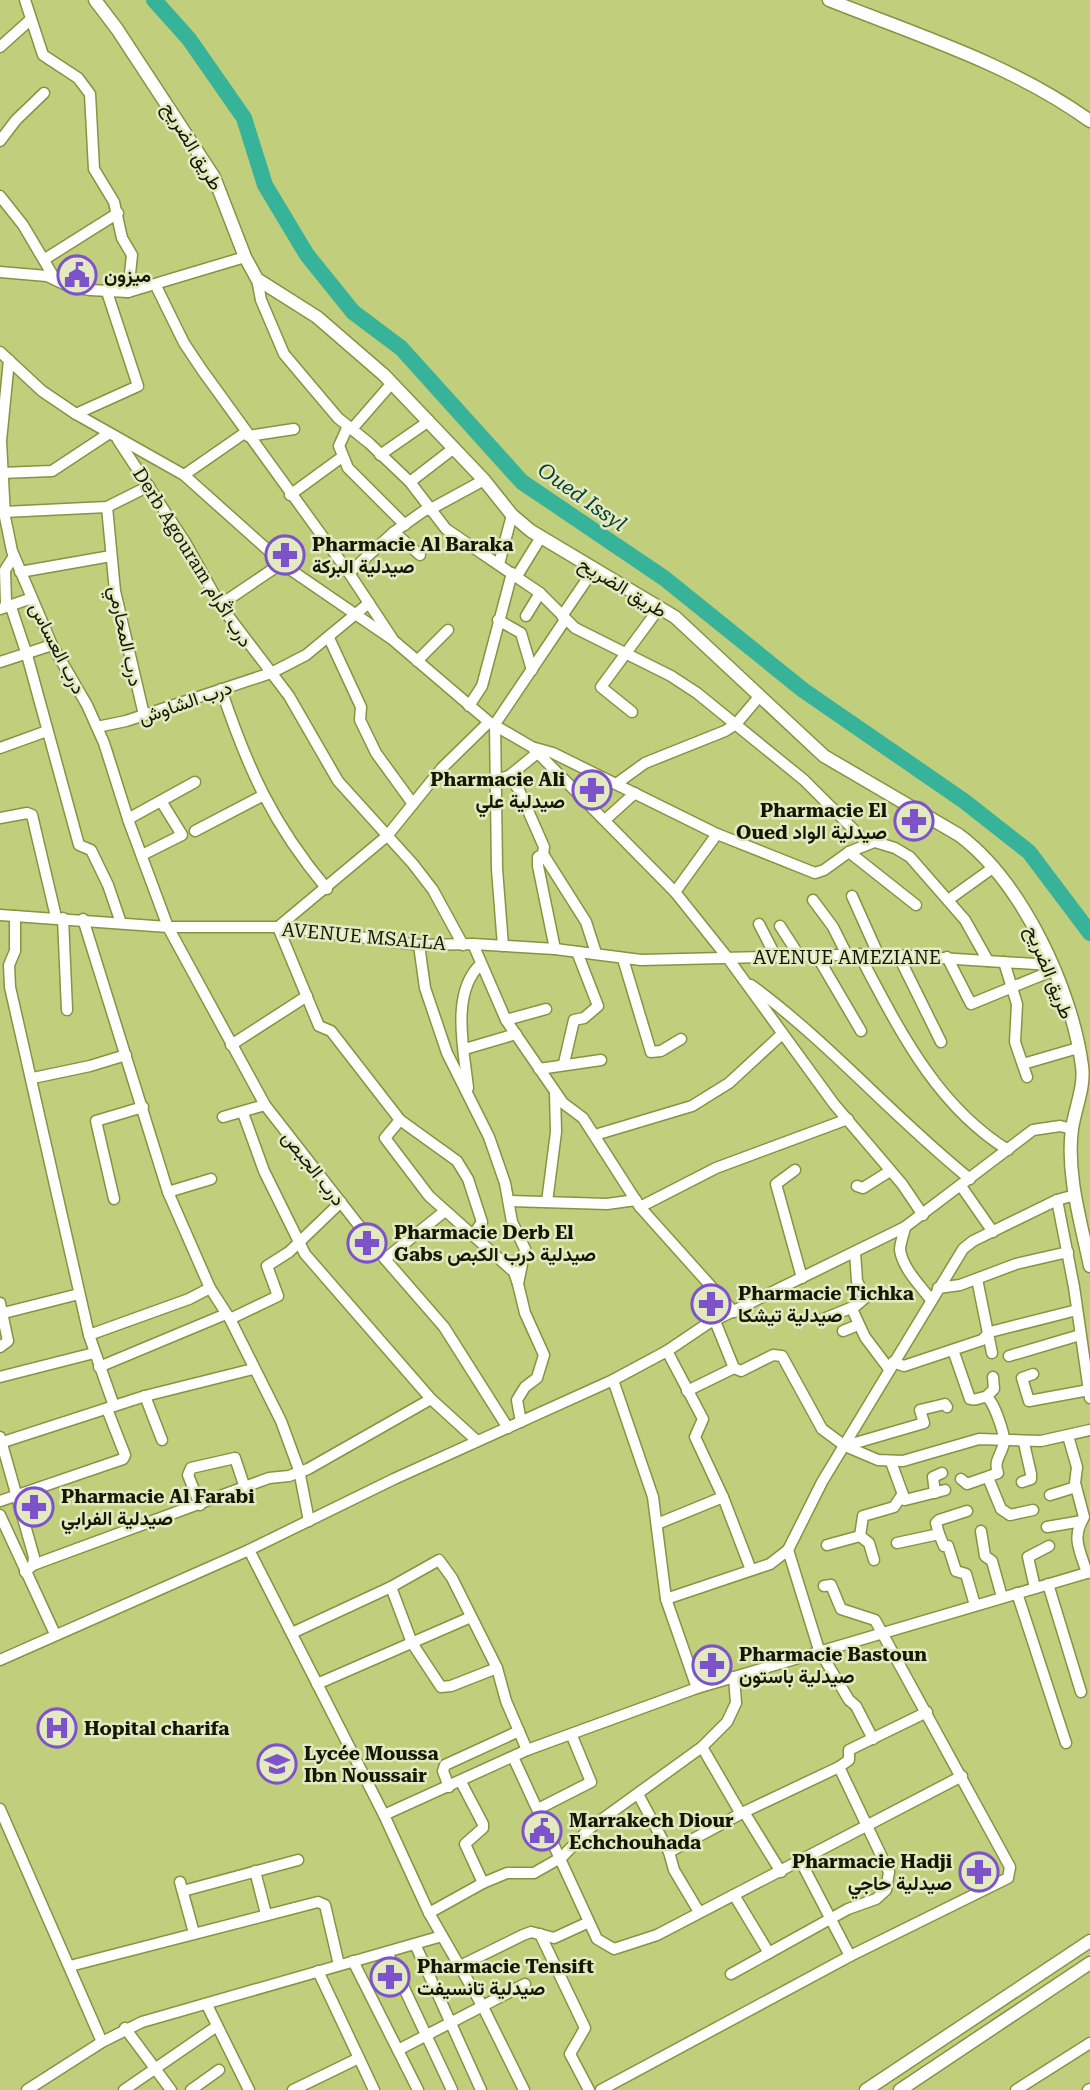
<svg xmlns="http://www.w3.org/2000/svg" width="1090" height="2090" font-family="'Roboto Serif',Vazirmatn,serif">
<rect width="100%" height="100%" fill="#c1ce7c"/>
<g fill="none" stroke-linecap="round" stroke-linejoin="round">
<path stroke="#36b399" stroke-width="16" d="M154 0 189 39 244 118 265 185 307 255 353 312 401 348 522 482 664 578 803 690 964 801 1029 852 1090 933"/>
<g stroke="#889342" stroke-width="13">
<g id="minor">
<path d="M25 0 43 55 78 78 90 94 94 169 114 202 122 238 132 255 128 292"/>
<path d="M0 47 30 20"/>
<path d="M0 141 16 120 44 93"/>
<path d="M0 196 23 225 55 279"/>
<path d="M45 259 118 213"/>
<path d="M0 272 47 276 68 286 90 290 128 292 245 257"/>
<path d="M257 279 261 300 284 354 338 418 369 443 410 482 446 529 540 593 575 628 671 676 697 693 804 780 862 838 895 848 910 857 965 920 988 961"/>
<path d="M156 286 184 343 202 370 349 573 392 638"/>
<path d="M0 352 42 391 76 414 184 475 288 568 393 640 489 722 532 747 675 892 727 957 834 1104 902 1184 923 1215"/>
<path d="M9 360 1 441 5 517 12 551 52 645 87 705 104 743 129 822 168 927 265 1105 385 1259 444 1327 508 1428"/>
<path d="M76 414 138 386 107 292"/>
<path d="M348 426 339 446 348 468 405 525"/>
<path d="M352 429 392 383"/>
<path d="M248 436 294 429"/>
<path d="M118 440 185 542 220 605 289 696 338 781 413 864 433 890 463 945"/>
<path d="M380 455 429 421"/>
<path d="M1 473 52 471 108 434"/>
<path d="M184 475 246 432"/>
<path d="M410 482 454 448"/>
<path d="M290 495 342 457"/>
<path d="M107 507 115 591 144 715"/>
<path d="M429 510 484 480"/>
<path d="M4 512 107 507 149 486"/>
<path d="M394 532 420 555"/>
<path d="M14 556 5 570 6 603 12 610 27 655 79 845 91 850 108 885 121 923"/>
<path d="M499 564 512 515"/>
<path d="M20 572 111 556"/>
<path d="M349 573 394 532 428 508"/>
<path d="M517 576 541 537"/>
<path d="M220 605 282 563"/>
<path d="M0 609 32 598"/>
<path d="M526 616 540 593"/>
<path d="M562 616 594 569"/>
<path d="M498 620 521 633 532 670"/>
<path d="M329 638 361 707 360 720 376 753 413 804"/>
<path d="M417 661 448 630"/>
<path d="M0 662 52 645"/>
<path d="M221 689C248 769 272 823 327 889"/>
<path d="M469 706 482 686 512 573"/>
<path d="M632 712 601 687 660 607"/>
<path d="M97 727 126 721 271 673 306 655 369 603"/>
<path d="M0 748 47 731"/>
<path d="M535 748 553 753 717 834 815 873 824 870 849 852 874 842"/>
<path d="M509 776 541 750"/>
<path d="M498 779 509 776 519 790 544 847 543 854 586 922 596 953"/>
<path d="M616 784 645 763 725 731 736 724 758 698"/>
<path d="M0 818 27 813 32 815 56 917"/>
<path d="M128 819 195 782"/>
<path d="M605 820 635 793"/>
<path d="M195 831 262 796"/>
<path d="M849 852 916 905"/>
<path d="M543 854 538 857V866L555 949"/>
<path d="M142 855 182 835 161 801"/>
<path d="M675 892 717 834"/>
<path d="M852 896 878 954"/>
<path d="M813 900 833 927 847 955"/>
<path d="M948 900 994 867"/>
<path d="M0 915 168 927H285L419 945 473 944 555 949 641 960 878 954 1051 965"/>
<path d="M15 916V951L9 965 10 987 89 1335 114 1406"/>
<path d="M63 918 67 1010"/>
<path d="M83 919 168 1192 210 1288 230 1319 281 1421 299 1470 309 1521"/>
<path d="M759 924 776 957"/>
<path d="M780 926 800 957"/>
<path d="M473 944 506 1020 563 1103 583 1118 640 1207 734 1312"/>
<path d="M419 945 425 988 447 1053 489 1137 505 1183 512 1222 525 1249 518 1284 525 1313 544 1355 537 1378 525 1387 517 1400 521 1422"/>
<path d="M503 946 497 869 495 724 565 620"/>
<path d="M859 954C898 1027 935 1105 1008 1150"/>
<path d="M898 955 941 1042"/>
<path d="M817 956 861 1031"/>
<path d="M947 957 971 1004 1054 970"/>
<path d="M623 959 651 1052 661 1051 681 1039"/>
<path d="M1004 962 1017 1004 1015 1042 1027 1077"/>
<path d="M751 985C830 1043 894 1118 970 1179"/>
<path d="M506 1020 546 1009"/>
<path d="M231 1045 307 996"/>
<path d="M465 1049 516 1034"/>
<path d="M564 1063 574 1020 584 1018 598 1006 577 952"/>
<path d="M1023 1064 1078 1048"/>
<path d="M539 1069 601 1060"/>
<path d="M33 1078 90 1066 126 1055"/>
<path d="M468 1088C464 1051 450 992 481 964"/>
<path d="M243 1113 264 1171 305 1254 431 1399 476 1440"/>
<path d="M223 1117 265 1105"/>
<path d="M400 1120 385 1138 429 1196 514 1272 518 1284"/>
<path d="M595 1135 692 1106 729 1083 781 1035"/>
<path d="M795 1170 776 1184 802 1278"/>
<path d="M857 1186 863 1188 890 1171"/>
<path d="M961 1186 993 1232"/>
<path d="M168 1192 211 1179"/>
<path d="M114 1199 96 1121 143 1107"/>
<path d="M1057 1200 1074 1287 1090 1398"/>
<path d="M510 1201 607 1204 636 1200"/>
<path d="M547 1202 556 1132 555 1093"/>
<path d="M640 1207 716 1168 848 1119"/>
<path d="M905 1227C904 1234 900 1243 900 1250 903 1269 920 1285 931 1300"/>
<path d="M473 1235 482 1222 468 1179 457 1161 400 1120 331 1031 319 1026 278 927 387 836 442 768 489 722"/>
<path d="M855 1252 857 1281 865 1298 852 1309 865 1337 889 1369"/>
<path d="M385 1259 445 1211"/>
<path d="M977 1279 992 1353"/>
<path d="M938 1288 960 1285 1016 1264 1068 1252"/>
<path d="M0 1303 8 1341 0 1347"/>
<path d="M0 1314 79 1294"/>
<path d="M230 1319 278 1296 267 1266 289 1252 341 1202"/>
<path d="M821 1320 853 1307"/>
<path d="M715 1321 734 1368 741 1371 773 1355 782 1356 822 1429 845 1446 878 1460 903 1461 979 1439 1041 1441 1090 1430"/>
<path d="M843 1331 858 1325"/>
<path d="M89 1335 189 1299 210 1288"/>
<path d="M953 1350 970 1399C978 1401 979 1397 986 1397 993 1398 1005 1435 1004 1442 1002 1455 993 1460 998 1473L990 1476 989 1480 1001 1509 1010 1515 1033 1510"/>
<path d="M667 1351 703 1419 695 1437 723 1497 751 1570"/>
<path d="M1009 1356 1080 1335"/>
<path d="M893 1362 904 1366 982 1340 990 1332 1077 1310"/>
<path d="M99 1367 226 1314"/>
<path d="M1033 1374 1022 1378 1029 1401 1089 1390"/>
<path d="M0 1377 94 1353"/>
<path d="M613 1380 653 1497 666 1599 697 1688"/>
<path d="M687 1391 734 1368"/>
<path d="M145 1396 162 1440"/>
<path d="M986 1397 994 1389 993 1377"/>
<path d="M1068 1436 1077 1467 1075 1483 1084 1517C1071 1538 1080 1550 1087 1573"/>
<path d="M0 1437 34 1557 33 1565 25 1572"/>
<path d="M0 1443 145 1396 253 1369"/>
<path d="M845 1446 924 1423 920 1410 945 1404 947 1407"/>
<path d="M891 1462 905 1500 945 1490"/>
<path d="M961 1479 967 1484 990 1476"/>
<path d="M1022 1482 1031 1479V1474L1024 1443"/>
<path d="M935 1493 933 1477 942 1473"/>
<path d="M1050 1495 1076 1487"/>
<path d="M0 1501 123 1459 125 1455 107 1409"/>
<path d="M200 1505 188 1475 191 1468 235 1458 245 1488"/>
<path d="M0 1515 55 1634"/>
<path d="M657 1524 723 1497"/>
<path d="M1047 1527 1082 1521"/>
<path d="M981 1531 985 1556 992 1561 1002 1597"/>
<path d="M939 1534 936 1523 939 1520 967 1511"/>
<path d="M860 1536 869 1543 874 1560"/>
<path d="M897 1543 939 1534 944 1546H948L956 1571 966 1574 975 1605"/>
<path d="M827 1545 860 1536 863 1516 894 1507 902 1495"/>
<path d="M249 1550 384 1815 429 1913 483 2007 524 2090"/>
<path d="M788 1550 819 1650 849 1700 856 1706 873 1739"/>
<path d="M33 1565 269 1478 289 1476 308 1469 431 1399"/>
<path d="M1048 1584 1081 1692"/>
<path d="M391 1587 412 1643 441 1687 451 1686 497 1668"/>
<path d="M1035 1588 1028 1557 1049 1546"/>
<path d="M1017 1593 1066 1743"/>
<path d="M666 1599 770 1564 788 1550 822 1482 963 1249 973 1241 1057 1200 1075 1195"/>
<path d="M292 1633 391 1587 439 1560 452 1578 497 1668 506 1701 527 1750"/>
<path d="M0 1660 249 1550 394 1479 613 1380 667 1351 707 1324 905 1227 1033 1130 1060 1126 1072 1129"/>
<path d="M317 1684 471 1617"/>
<path d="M702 1747 741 1814"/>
<path d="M514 1759 597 1939 614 1949 657 1935 962 1776"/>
<path d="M461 1782 483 1824V1828L465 1844 483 1883"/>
<path d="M449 1787 443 1771 445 1765 519 1731"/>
<path d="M638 1794 669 1852 744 1812 839 1767 849 1760V1750L927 1712"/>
<path d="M0 1809 102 2042"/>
<path d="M538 1809 591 1782 572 1736"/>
<path d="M744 1812 781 1872"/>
<path d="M384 1815 527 1750 697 1688 1090 1572"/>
<path d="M669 1852 674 1870 699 1912"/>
<path d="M801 1862 850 1956"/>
<path d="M255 1871 266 1914"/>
<path d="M180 1882 194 1933"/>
<path d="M183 1891 298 1860"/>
<path d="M734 1895 769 1953"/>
<path d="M429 1913 483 1883 507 1873H534L562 1857 590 1828 702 1747 727 1722 736 1703 734 1677"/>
<path d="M540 1934 585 2028 570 2054 589 2090"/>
<path d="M415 1944 481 2090"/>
<path d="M387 1952 452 2090"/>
<path d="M353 1961 418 2090"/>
<path d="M70 1966 318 1902 325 1905 339 1965"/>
<path d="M460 1966 523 1935 531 1932 554 1938 589 1922"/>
<path d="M318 1971 374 2090"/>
<path d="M731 1974 848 1909 876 1899 886 1890 889 1872 839 1767"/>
<path d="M207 2005 249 2090"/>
<path d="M125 2028 171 2090"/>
<path d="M398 2050 525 1984"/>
<path d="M27 2090 102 2042 142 2022 442 1936"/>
<path d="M124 2090 217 2026"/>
<path d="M191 2090 219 2070"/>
<path d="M293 2090 359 2058"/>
<path d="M601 2090 850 1956 1008 1878 1010 1867 875 1620 841 1609 831 1585 824 1586"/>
<path d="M1016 2090 1090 2043"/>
<path d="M1088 2090 1090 2089"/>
</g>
</g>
<g stroke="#889342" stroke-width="15">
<g id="tertiary">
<path d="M95 0 117 29 214 177 245 257 257 279 317 317 384 375 484 480 512 515 531 531 675 617 824 756 959 835C1022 882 1072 989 1082 1066 1085 1087 1075 1108 1072 1129 1066 1174 1081 1222 1090 1266"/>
<path d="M829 0C917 35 1013 65 1090 121"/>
<path d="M866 2090 1090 1941"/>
<path d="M900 2090 1090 1963"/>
</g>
</g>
<use href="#minor" stroke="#fff" stroke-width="10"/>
<use href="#tertiary" stroke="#fff" stroke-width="12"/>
</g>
<defs>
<g id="civic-ring" transform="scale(2.0125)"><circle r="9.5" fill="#e3eac2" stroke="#7d53cc" stroke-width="1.5"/><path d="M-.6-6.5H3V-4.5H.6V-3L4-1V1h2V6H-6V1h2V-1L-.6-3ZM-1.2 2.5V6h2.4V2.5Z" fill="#7d53cc"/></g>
<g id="pharmacy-ring" transform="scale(2.0125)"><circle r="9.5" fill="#e3eac2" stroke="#7d53cc" stroke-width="1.5"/><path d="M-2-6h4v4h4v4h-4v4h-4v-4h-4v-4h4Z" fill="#7d53cc"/></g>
<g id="hospital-ring" transform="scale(2.0125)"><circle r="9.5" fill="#e3eac2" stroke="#7d53cc" stroke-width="1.5"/><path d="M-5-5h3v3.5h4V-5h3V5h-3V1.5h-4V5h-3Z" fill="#7d53cc"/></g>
<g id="school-ring" transform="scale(2.0125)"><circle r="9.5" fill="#e3eac2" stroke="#7d53cc" stroke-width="1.5"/><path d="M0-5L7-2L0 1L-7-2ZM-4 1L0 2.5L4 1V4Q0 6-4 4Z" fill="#7d53cc"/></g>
</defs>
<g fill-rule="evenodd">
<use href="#civic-ring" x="77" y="275"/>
<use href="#pharmacy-ring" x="285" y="555"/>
<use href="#pharmacy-ring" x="592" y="790"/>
<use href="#pharmacy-ring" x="914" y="821"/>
<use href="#pharmacy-ring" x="367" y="1243"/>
<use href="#pharmacy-ring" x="711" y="1304"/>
<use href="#pharmacy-ring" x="34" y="1507"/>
<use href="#pharmacy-ring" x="712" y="1665"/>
<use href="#hospital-ring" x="57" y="1728"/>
<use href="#school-ring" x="277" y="1764"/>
<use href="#civic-ring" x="542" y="1831"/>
<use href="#pharmacy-ring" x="979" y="1872"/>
<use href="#pharmacy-ring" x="390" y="1977"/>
</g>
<g text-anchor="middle" stroke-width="5" stroke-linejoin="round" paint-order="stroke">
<g font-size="19" fill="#151800" stroke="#e3eac2">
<text transform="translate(193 146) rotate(59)" y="7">طريق الضريح</text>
<text transform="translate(193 557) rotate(58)" y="7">Derb Agouram درب اڭرام</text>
<text transform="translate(623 587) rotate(31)" y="7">طريق الضريح</text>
<text transform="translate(126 636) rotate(78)" y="7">درب المحارمي</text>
<text transform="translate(58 648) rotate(63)" y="7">درب العساس</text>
<text transform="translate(185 702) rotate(-19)" y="7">درب الشاوش</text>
<text transform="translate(364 936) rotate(5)" y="7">AVENUE MSALLA</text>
<text x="847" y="964">AVENUE AMEZIANE</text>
<text transform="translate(1050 972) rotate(68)" y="7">طريق الضريح</text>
<text transform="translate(314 1168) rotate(52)" y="7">درب الجبص</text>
</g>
<g font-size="19" font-weight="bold" fill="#151800" stroke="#e3eac2" text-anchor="start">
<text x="104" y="282">ميزون</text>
<text x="312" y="551">Pharmacie Al Baraka<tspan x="312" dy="22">صيدلية البركة</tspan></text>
<text x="565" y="786" text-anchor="end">Pharmacie Ali<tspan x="565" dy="22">صيدلية علي</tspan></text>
<text x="887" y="817" text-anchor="end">Pharmacie El<tspan x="887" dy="22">Oued صيدلية الواد</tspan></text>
<text x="394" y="1239">Pharmacie Derb El<tspan x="394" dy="22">Gabs صيدلية درب الكبص</tspan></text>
<text x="738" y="1300">Pharmacie Tichka<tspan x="738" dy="22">صيدلية تيشكا</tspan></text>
<text x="61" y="1503">Pharmacie Al Farabi<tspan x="61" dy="22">صيدلية الفرابي</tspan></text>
<text x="739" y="1661">Pharmacie Bastoun<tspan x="739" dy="22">صيدلية باستون</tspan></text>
<text x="84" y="1735">Hopital charifa</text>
<text x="304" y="1760">Lycée Moussa<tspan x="304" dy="22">Ibn Noussair</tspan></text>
<text x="569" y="1827">Marrakech Diour<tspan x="569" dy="22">Echchouhada</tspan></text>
<text x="952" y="1868" text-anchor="end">Pharmacie Hadji<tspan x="952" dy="22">صيدلية حاجي</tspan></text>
<text x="417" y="1973">Pharmacie Tensift<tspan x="417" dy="22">صيدلية تانسيفت</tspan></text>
</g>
<g font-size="21" font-style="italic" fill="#053e33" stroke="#e3eac2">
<text transform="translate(582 497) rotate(35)" y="7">Oued Issyl</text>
</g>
</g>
</svg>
